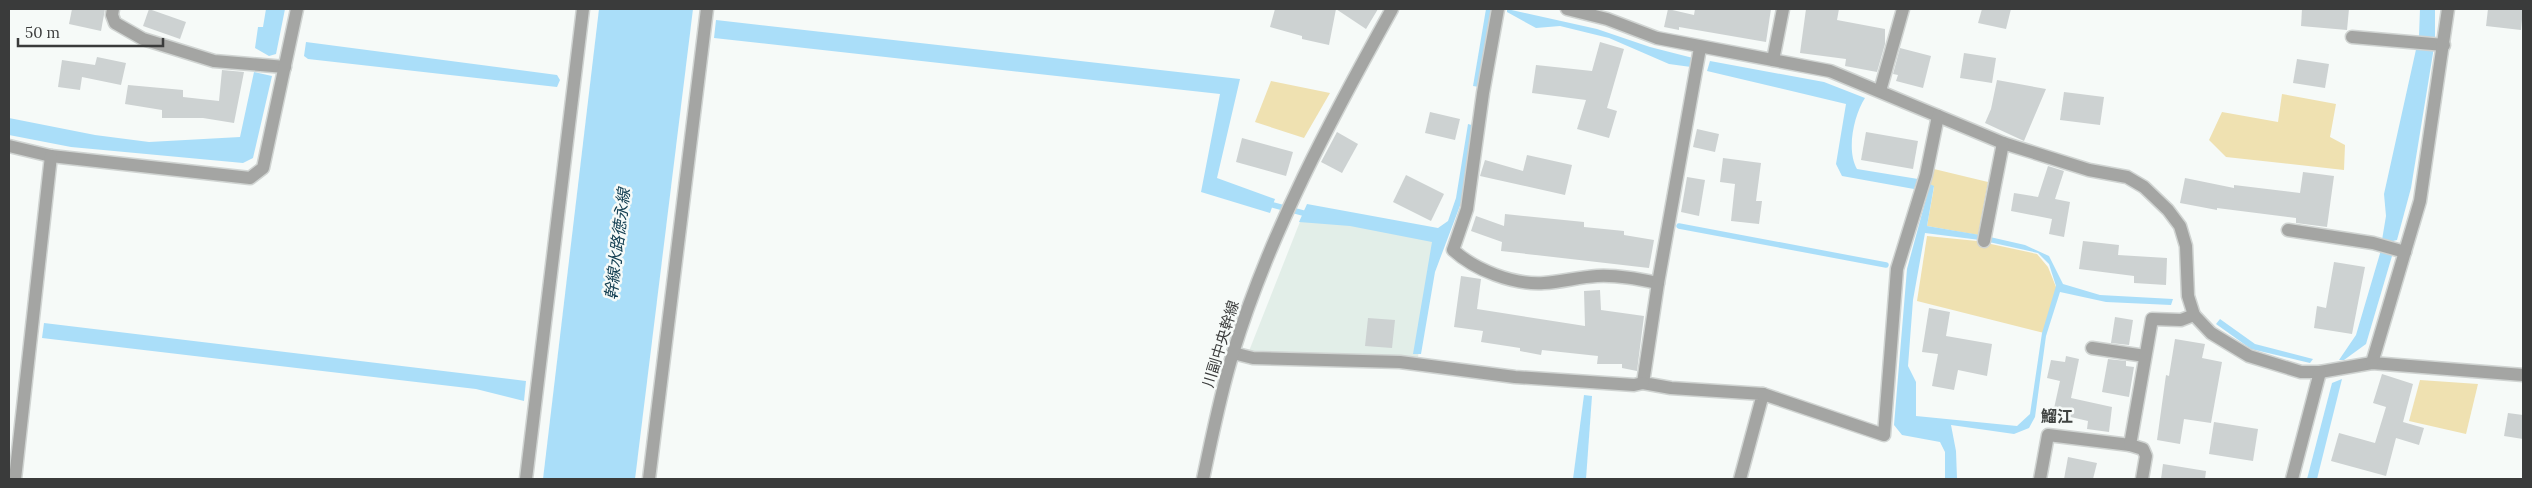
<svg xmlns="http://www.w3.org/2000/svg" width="2532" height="488" font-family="Lora,'Noto Sans JP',serif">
<rect width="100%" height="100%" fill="#f6faf8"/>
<path fill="#e2eee8" d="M1305 209 1436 237 1418 357 1249 351Z"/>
<g fill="#efe1b1">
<path d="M1271 81 1330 93 1304 138 1255 122Z"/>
<path d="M2282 94 2336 104 2330 137 2345 145 2344 170 2226 157 2209 140 2222 112 2278 122Z"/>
<path d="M1934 169 1988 182 1978 235 1927 226 1934 187 1930 184Z"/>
<path d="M1927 236 1977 241 2037 254 2048 267 2058 292 2044 333 1917 301Z"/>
<path d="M2420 380 2478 384 2466 434 2409 421Z"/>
</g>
<g fill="#aadef9">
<path d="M266 9H285L276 54 269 56 255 48 258 27H263Z"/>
<path d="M599 9H693L635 479H543Z"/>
<path d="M1486 9H1493L1479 87 1473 86Z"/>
<path d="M1507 9 1597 29 1650 47 1693 58 1691 67 1669 64 1609 38 1560 26 1536 28 1507 12Z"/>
<path d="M2420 9H2435V41L2411 188 2397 240 2389 242 2382 240 2386 216 2384 194 2419 36Z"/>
<path d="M716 20 1240 79 1217 178 1275 199 1270 213 1201 192 1220 94 714 38Z"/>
<path d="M306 42 557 75 560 80 557 87 308 59 304 56Z"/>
<path d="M1710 61 1824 82 1865 98C1854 115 1846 150 1857 169L1918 179 1914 189 1842 176 1836 164 1846 104 1707 71Z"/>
<path d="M254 72 272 76 253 158 243 163 71 147 9 135V118L95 135 149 142 240 137Z"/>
<path d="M1468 124 1475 126 1461 203 1435 272 1421 354H1413L1432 242 1350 226 1299 222 1307 204 1438 228 1448 221 1456 198Z"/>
<path d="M1930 184 1934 186 1927 226 1980 235V240L1925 233 1913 300 1908 366 1916 382V416L2017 426 2030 414 2042 333 2056 286 2049 264 2038 253 1989 242 1990 237 2025 245 2049 256 2063 284 2100 295 2173 299 2171 305 2106 302 2060 292 2046 336 2035 417 2029 428 2014 434 1951 425 1956 451 1957 479H1945V452L1940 442 1902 435 1894 425 1907 269Z"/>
<path d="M2381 250 2387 251 2392 256 2366 344 2344 360H2339L2356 335Z"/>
<path d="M2220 319 2255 344 2313 359 2310 363 2251 349 2216 324Z"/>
<path d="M44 323 526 381 524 401 476 389 42 338Z"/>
<path d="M2342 379 2317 479H2307L2332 383Z"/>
<path d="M1584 395 1592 396 1586 479H1573Z"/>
</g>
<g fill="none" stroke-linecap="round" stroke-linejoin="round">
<g stroke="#aadef9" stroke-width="5.5">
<path d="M1273 205 1303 213"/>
<path d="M1679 226 1886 265"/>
</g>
</g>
<g fill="#cdd2d2">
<path d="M72 9H105L101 31 69 24Z"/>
<path d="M149 9 186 22 180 39 143 26Z"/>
<path d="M1275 9H1378L1366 29 1336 9 1329 45 1302 39V36L1270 27Z"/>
<path d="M1668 9 1694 15 1695 9H1771L1766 42 1679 27V30L1664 27Z"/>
<path d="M1806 9H1839L1837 20 1885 29V44L1877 72 1845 66 1846 59 1800 53Z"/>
<path d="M1982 9H2011L2006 29 1978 23Z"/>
<path d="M2302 9H2349L2347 30 2301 26Z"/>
<path d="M2488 9H2523L2521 30 2486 26Z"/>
<path d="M1600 42 1624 49 1607 108 1617 111 1609 138 1577 129 1586 100 1532 93 1536 65 1592 71Z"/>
<path d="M1900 48 1931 56 1923 88 1896 81 1898 75 1893 74Z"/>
<path d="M1964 53 1996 58 1992 83 1960 78Z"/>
<path d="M97 57 126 63 121 85 82 77 80 90 58 87 62 60 95 65Z"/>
<path d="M2297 59 2329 64 2325 88 2293 83Z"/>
<path d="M222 70 244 72 234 123 203 118H162V110L125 104 128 85 183 90V97L219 101Z"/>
<path d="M1997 80 2046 89 2024 141 1985 123 1991 109Z"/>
<path d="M2064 92 2104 97 2100 125 2060 120Z"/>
<path d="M1430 112 1460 119 1455 140 1425 133Z"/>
<path d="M1697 129 1719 134 1715 152 1693 147Z"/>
<path d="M1337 132 1358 144 1342 173 1321 162Z"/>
<path d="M1866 132 1918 141 1913 169 1861 160Z"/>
<path d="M1242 138 1293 152 1286 176 1236 162Z"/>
<path d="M1527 155 1572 165 1565 195 1480 176 1485 160 1523 171Z"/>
<path d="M1723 158 1761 163 1756 201H1762L1759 224 1731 221 1735 184 1720 182Z"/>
<path d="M2048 166 2064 171 2055 199 2070 202 2064 237 2049 234 2052 219 2011 211 2014 193 2038 197Z"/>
<path d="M2303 172 2334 176 2327 227 2296 223V218L2217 208V210L2180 203 2185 178 2234 188V185L2300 193Z"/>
<path d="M1406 175 1444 194 1431 221 1393 202Z"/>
<path d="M1687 177 1705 180 1699 216 1681 212Z"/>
<path d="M1505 214 1584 222V227L1624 231V235L1654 240 1649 268 1501 251 1502 242 1471 231 1476 216 1504 226Z"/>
<path d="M2083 241 2119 245 2118 255 2167 258 2166 285 2134 283V276L2079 269Z"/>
<path d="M2334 262 2365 267 2352 334 2314 328 2317 306 2326 308Z"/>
<path d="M1461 276 1481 279 1477 309 1585 326 1584 291 1600 290 1601 310 1644 316 1637 371 1622 368V364H1597L1598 356 1542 350 1541 355 1520 351V348L1481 342 1483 331 1454 327Z"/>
<path d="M1929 308 1950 312 1946 336 1992 344 1987 376 1958 370 1954 390 1932 386 1938 354 1922 352Z"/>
<path d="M2115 317 2133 320 2129 345 2111 343Z"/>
<path d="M1368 318 1395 320 1392 348 1365 346Z"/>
<path d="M2175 339 2205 344 2202 358 2222 362 2211 423 2184 419 2180 444 2157 440 2166 375 2169 376Z"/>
<path d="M2066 356 2079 359 2071 398 2112 407 2109 432 2087 429 2088 421 2053 413 2060 381 2047 378 2051 360 2065 362Z"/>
<path d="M2108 359 2126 361V366L2134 367 2129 397 2102 392Z"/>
<path d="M2382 374 2413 384 2403 422 2424 428 2419 445 2396 438 2386 476 2331 461 2339 433 2375 443 2386 407 2373 403Z"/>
<path d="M2508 413 2523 415V439L2504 436Z"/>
<path d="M2214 422 2258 429 2253 461 2209 454Z"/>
<path d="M2068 457 2097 463 2093 479H2064Z"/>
<path d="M2163 464 2206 471 2205 479H2161Z"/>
</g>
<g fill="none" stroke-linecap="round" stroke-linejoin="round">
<g stroke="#d0d4d2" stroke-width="15">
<g id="minor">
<path d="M113 9 112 15 115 23 143 39 214 61 285 67"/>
<path d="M1498 9 1483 93 1467 209 1453 250C1475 270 1513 285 1544 283 1562 282 1579 277 1597 276 1618 275 1638 279 1658 283"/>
<path d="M1567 9 1607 19 1657 38 1830 71 2003 143 2089 170 2127 177 2144 187 2168 210 2180 226 2186 246 2188 296 2194 315 2211 333 2249 356 2301 372H2320L2372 363 2523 375"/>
<path d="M2352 37 2444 45"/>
<path d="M1700 48 1658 283 1643 383 1671 388 1763 394 1740 479"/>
<path d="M1773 60 1783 9"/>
<path d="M1880 91 1903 9"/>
<path d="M9 146 51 156 250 178 263 168 297 9"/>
<path d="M2288 230 2373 243 2405 252"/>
<path d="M1984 241 2003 143"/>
<path d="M2092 348 2145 356"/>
<path d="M1233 353 1253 358 1400 362 1515 377 1634 385 1643 383"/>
<path d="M2372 363 2420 201 2448 9"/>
<path d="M1763 394 1884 435 1897 269 1926 175 1938 116"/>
<path d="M15 479 51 156"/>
<path d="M526 479 583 9"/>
<path d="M649 479 707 9"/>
<path d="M1203 479C1212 437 1220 395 1233 353 1270 232 1331 119 1392 9"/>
<path d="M2040 479 2048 435 2130 445"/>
<path d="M2142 479 2146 456 2143 449 2130 445 2152 319 2181 320 2194 315"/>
<path d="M2292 479 2320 372"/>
</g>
</g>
<use href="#minor" stroke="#a4a5a3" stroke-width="12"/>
</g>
<g text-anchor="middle" stroke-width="5" stroke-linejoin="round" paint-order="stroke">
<g font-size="15" fill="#3a3b3b" stroke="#f6faf8">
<text transform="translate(1221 344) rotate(-73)" y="5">川副中央幹線</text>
</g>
<g font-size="16" font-style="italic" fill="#154053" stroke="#f6faf8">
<text transform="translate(617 244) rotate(-83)" y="6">幹線水路徳永線</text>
</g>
<g font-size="16" font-weight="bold" fill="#3f4240" stroke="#f6faf8">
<text x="2057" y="422">鰡江</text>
</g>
</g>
<rect width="2532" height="488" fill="none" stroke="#3a3b3b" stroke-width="20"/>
<path d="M18 38v8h145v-8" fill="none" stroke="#3a3b3b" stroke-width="2.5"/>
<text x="25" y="38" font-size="15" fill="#3a3b3b" stroke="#f6faf8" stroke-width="4" paint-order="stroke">50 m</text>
</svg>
